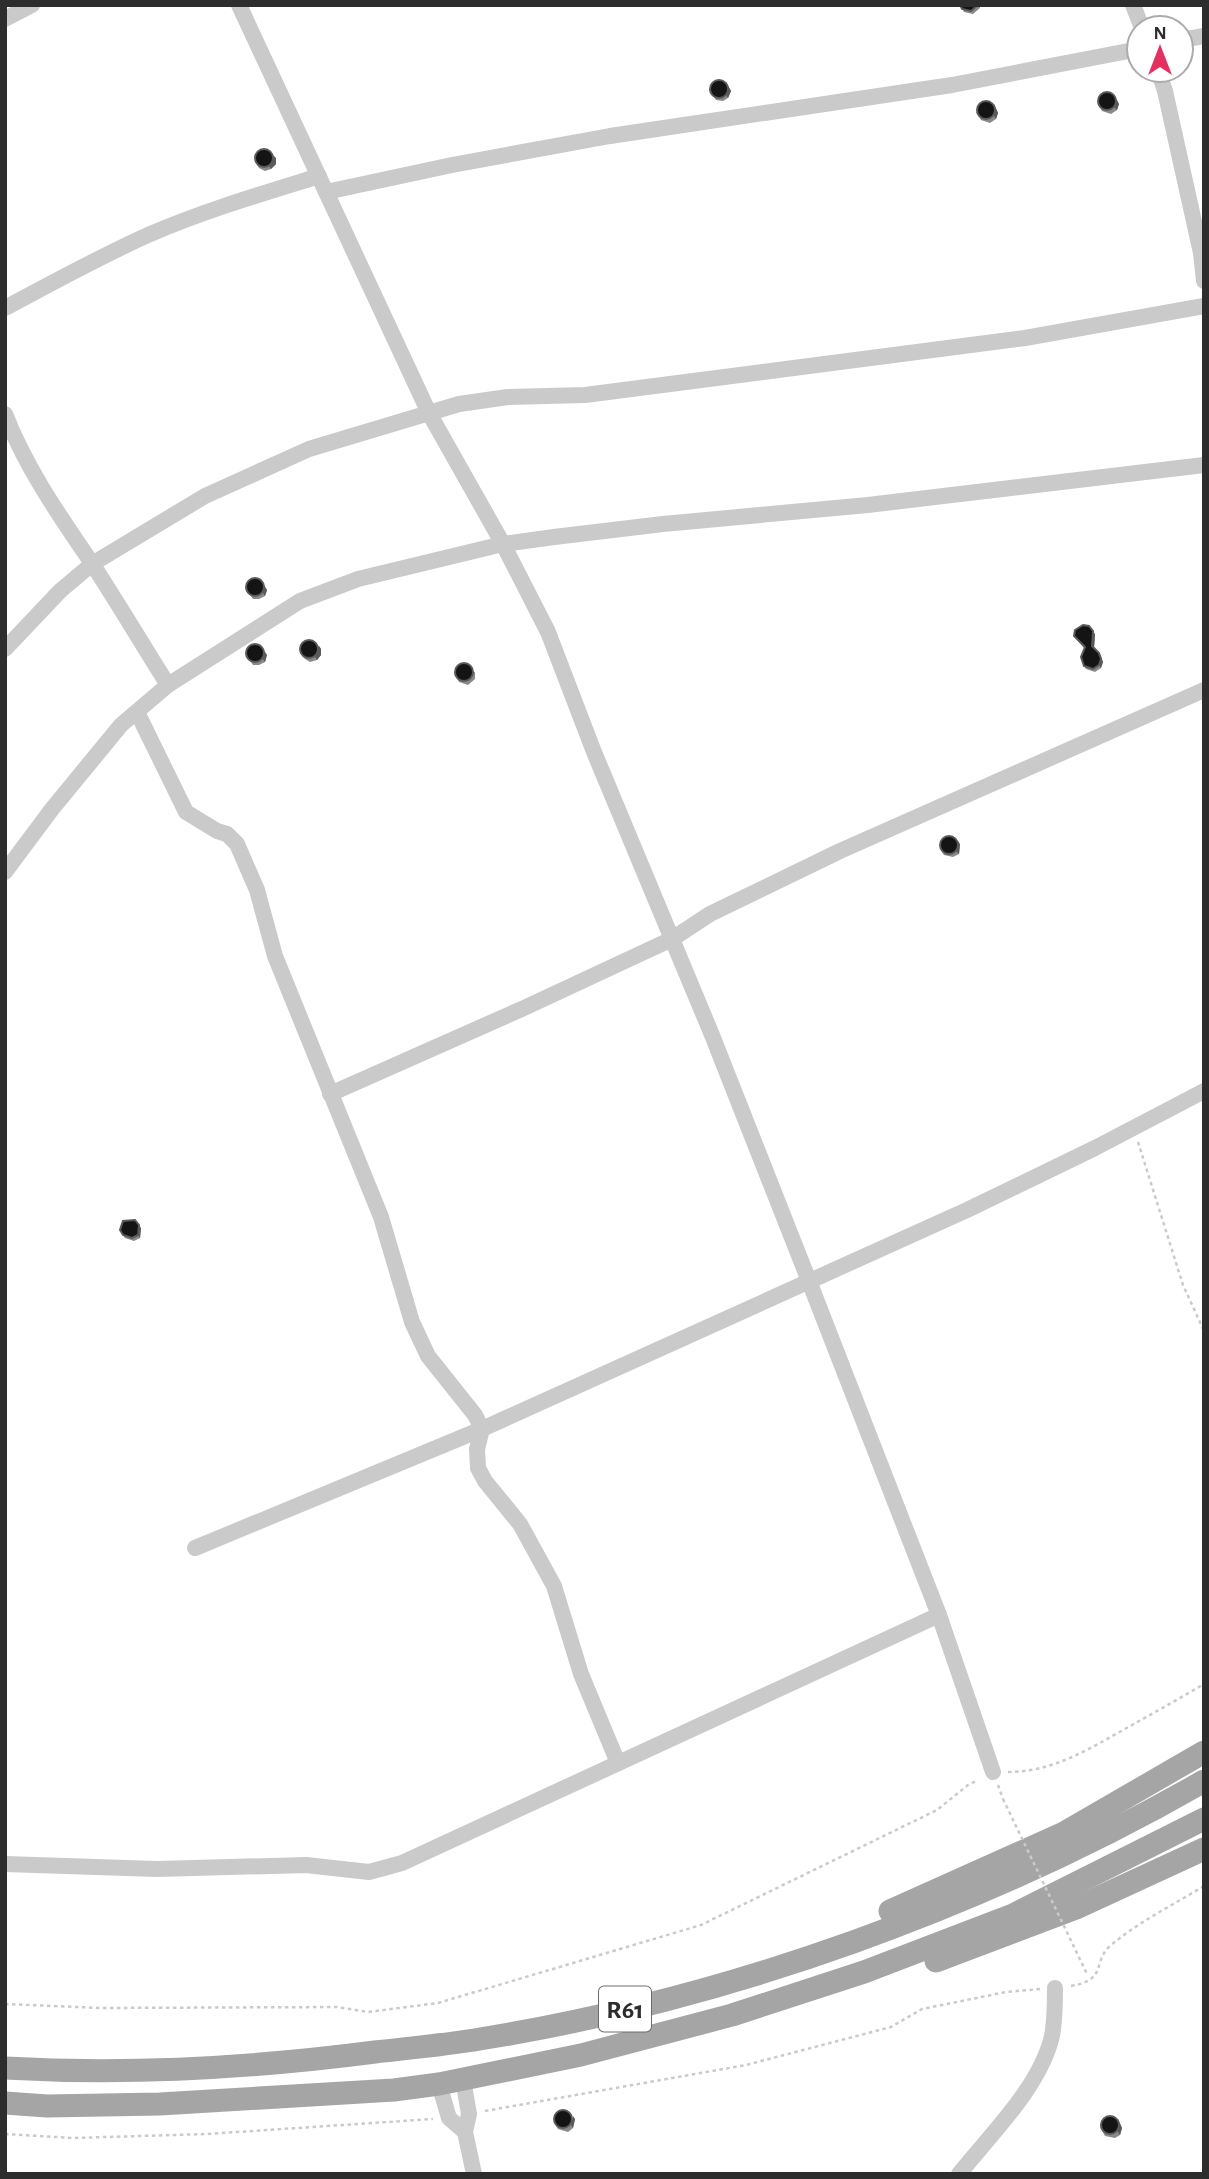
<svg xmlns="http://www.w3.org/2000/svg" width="1209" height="2179" font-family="'Alegreya Sans',sans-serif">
<rect width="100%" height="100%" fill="#fff"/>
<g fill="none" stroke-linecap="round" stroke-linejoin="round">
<g stroke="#cacaca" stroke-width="2.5" stroke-dasharray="3.5 3.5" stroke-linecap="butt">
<path d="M1138 1142 1183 1285 1204 1331"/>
<path d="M1008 1772C1051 1772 1086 1751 1123 1730 1150 1715 1177 1700 1204 1684"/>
<path d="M998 1785 1003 1799"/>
<path d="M1071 1986C1108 1980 1092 1962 1110 1946 1138 1922 1173 1905 1204 1886"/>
<path d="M5 2004 101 2008 337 2007 368 2012 438 2003 701 1925 937 1810 968 1785 978 1780"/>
<path d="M485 2111 746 2065 891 2027 922 2009 1006 1992 1040 1989"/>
<path d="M5 2134 73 2138 207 2134 433 2119"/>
</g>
<g stroke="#cacaca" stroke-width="16">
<path d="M239 5 429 413 503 544 548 632 594 752 712 1035 809 1281 939 1615 993 1772"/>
<path d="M1133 5 1142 28"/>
<path d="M5 19 32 5"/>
<path d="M1181 40 1204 36"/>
<path d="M1158 70 1165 91 1201 253 1204 281"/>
<path d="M326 192 452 165 610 136 952 85 1139 49"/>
<path d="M5 308C52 283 99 257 148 235 203 211 261 194 319 176"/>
<path d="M5 414C26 468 59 515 91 562 118 603 142 644 168 685"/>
<path d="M5 649 60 591 92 564 205 496 309 449 459 404 508 397 585 395 1025 338 1204 306"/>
<path d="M137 712 186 812 217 831 227 834 237 844 257 890 275 956 381 1217 412 1322 428 1356 475 1415 482 1429 477 1449 478 1468 485 1481 520 1524 554 1586 581 1674 618 1763"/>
<path d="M5 872 52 809 121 725 168 685 300 601 358 579 503 544 554 537 663 524 868 505 1204 465"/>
<path d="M330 1094 524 1008 672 939 710 914 840 851 1204 690"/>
<path d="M195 1548 482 1429 967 1210 1095 1148 1204 1091"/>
<path d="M5 1864 157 1869 306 1865 369 1872 402 1863 939 1615"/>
<path d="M463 2079 469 2114 465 2132 474 2174"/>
<path d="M439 2084 449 2118 465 2132"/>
<path d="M959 2174C991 2134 1040 2087 1052 2036 1055 2020 1055 2004 1055 1988"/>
</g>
<g stroke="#a5a5a5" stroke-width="23">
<path d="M890 1911 1064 1833 1204 1752"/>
<path d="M936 1961 1076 1908 1204 1849"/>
<path d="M5 2068C129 2075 252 2068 375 2052 410 2048 445 2045 480 2039 729 1999 986 1906 1204 1781"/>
<path d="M5 2103 47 2106 160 2104 394 2090 439 2084 581 2055 732 2015 864 1972 1013 1915 1204 1819"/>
</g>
<path stroke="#cacaca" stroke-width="2.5" stroke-dasharray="3.5 3.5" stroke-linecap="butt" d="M1003 1799 1087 1974"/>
</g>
<g fill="#8a8a8a">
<path d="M960 5H980V8L973 14 964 12Z"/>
<path d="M726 82 731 91 728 98 723 101 716 100 709 90Z"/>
<path d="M1114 95 1119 104 1117 110 1111 114 1102 111 1097 102Z"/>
<path d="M994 104 998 113 996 119 990 123 981 120 976 112Z"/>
<path d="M276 158V164L271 169 265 171 259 168 257 165Z"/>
<path d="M245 588 267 590 265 596 259 599H253Z"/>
<path d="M1095 634 1094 648 1101 656 1103 662 1101 668 1095 672 1086 669 1084 666V648L1074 636Z"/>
<path d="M319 646 321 649V655L317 660 310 662 305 659 302 656Z"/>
<path d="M245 654 267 655 265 662 259 665H253Z"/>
<path d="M475 672V679L468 685 459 682 454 674Z"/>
<path d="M960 844 959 854 953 857 944 855 942 852Z"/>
<path d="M141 1228 140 1238 134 1241 125 1238 123 1235Z"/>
<path d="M575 2119 573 2128 568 2132 558 2129 556 2126Z"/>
<path d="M1118 2119 1122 2128 1120 2135 1115 2138 1105 2136 1100 2127Z"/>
</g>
<g fill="#5a5a5a">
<path d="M726 82 731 91 728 98 726 95Z"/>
<path d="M1114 95 1119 104 1117 110 1114 107Z"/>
<path d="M994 104 998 113 996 119 994 116Z"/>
<path d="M273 155 276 158V164L271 169 269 166Z"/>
<path d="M260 578 267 590 265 596 263 593Z"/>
<path d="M1093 631 1095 634 1094 649 1092 646Z"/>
<path d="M260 644 267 655 265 662 263 659Z"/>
<path d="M319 646 321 649V655L317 660 315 657Z"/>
<path d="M1099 653 1103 662 1101 668 1099 665Z"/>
<path d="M958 841 960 844 959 854 956 851Z"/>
<path d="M139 1225 141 1228 140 1238 138 1235Z"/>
<path d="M573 2116 575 2119 573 2128 571 2125Z"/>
<path d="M1118 2119 1122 2128 1120 2135 1118 2132Z"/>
</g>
<g fill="#141414" stroke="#5a5a5a" stroke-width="2">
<path d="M960 5H978L971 11 962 9Z"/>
<circle cx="719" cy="89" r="9"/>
<circle cx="1107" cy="101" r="9"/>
<circle cx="986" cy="110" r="9"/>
<circle cx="264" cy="158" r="9"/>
<circle cx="255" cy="587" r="9"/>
<path d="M1083 625 1089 626 1093 631 1092 646 1099 653 1101 659 1099 665 1093 669 1084 666 1081 657 1085 647 1074 636 1075 630Z"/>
<circle cx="309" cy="649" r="9"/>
<circle cx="255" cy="653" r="9"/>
<circle cx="464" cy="672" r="9"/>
<circle cx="949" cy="845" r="9"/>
<path d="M135 1220 139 1225 138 1235 132 1238 123 1235 120 1230 123 1221Z"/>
<circle cx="563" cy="2119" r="9"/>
<circle cx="1110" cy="2125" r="9"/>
</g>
<g text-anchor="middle" stroke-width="7" stroke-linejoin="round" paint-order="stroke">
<rect fill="#fff" stroke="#6c6c6c" stroke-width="2" x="599" y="1986.5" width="52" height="45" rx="5"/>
<g font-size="26" font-weight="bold" fill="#2d2d2d">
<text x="625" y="2018">R61</text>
</g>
</g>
<rect width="1209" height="2179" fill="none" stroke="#2d2d2d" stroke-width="14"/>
<g transform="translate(1160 49)"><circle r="33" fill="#ffffff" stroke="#ababab" stroke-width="2"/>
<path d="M0-5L12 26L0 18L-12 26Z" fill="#e3305f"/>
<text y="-10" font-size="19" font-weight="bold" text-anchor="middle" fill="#2d2d2d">N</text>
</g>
</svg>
